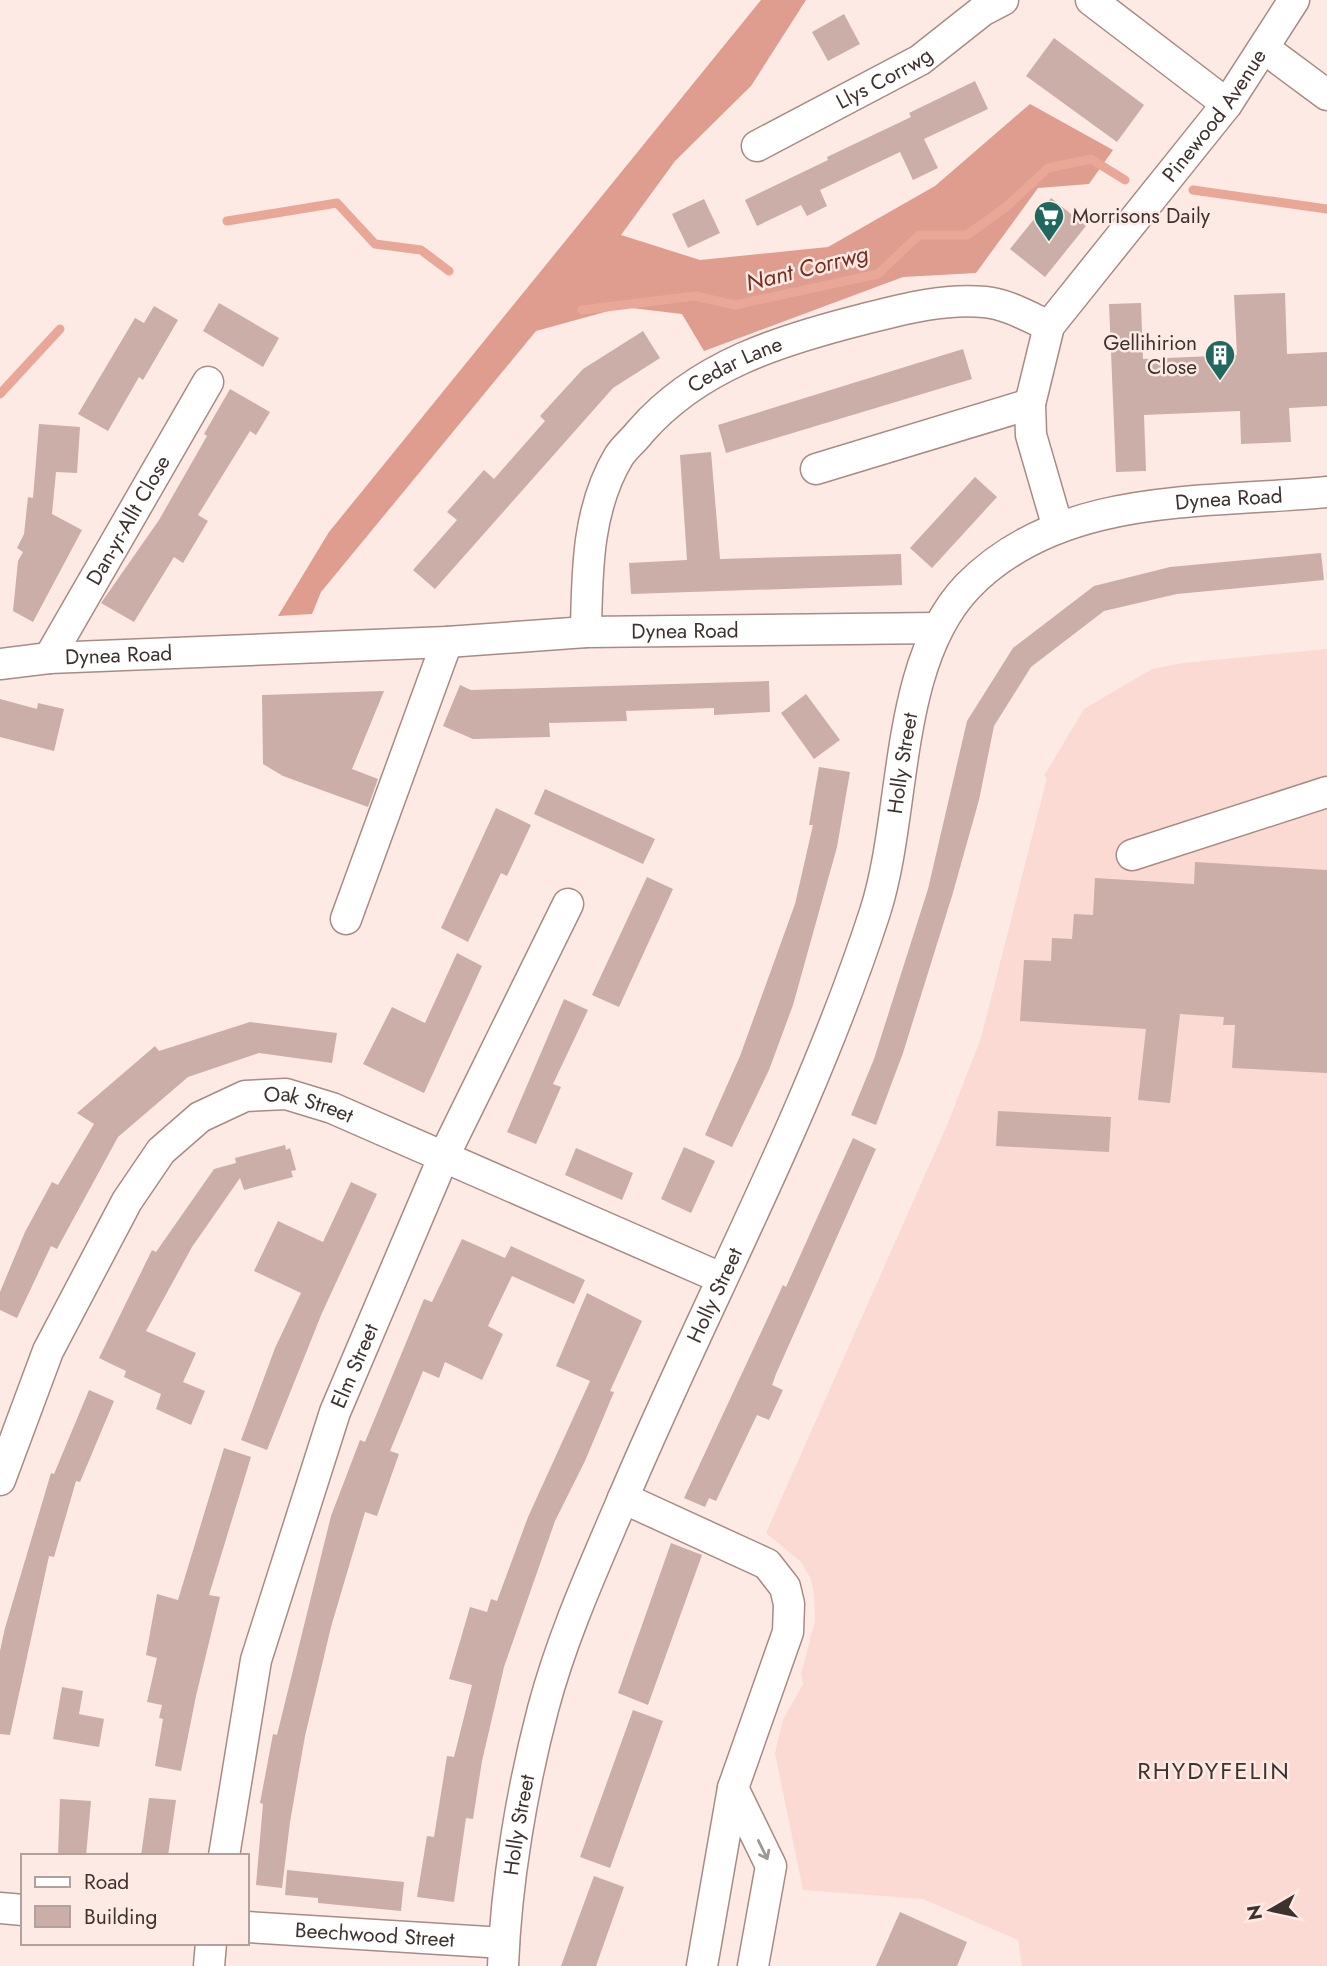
<svg xmlns="http://www.w3.org/2000/svg" width="1327" height="1966" font-family="Jost,sans-serif">
<rect width="100%" height="100%" fill="#fdeae5"/>
<path fill="#fadad2" d="M1327 649V1966H1022L1018 1940 923 1899 803 1890 775 1753 783 1720 803 1684 801 1674 815 1621 814 1595 811 1579 801 1562 766 1533 948 1123 981 1038 1047 778 1044 776 1084 709 1152 669 1183 663Z"/>
<path fill="#de9d8e" d="M761 0H806L751 86 675 161 621 235 700 260 828 247 935 186 1030 104 1113 150 1089 184 1038 188 976 273 903 277 704 351 682 314 623 307 536 331 321 592 312 614 278 616 329 532Z"/>
<g fill="none" stroke-linecap="round" stroke-linejoin="round">
<g stroke="#e8a797" stroke-width="9">
<path d="M1193 190 1327 209"/>
<path d="M227 221 337 203 375 244 421 250 449 271"/>
<path d="M582 310 695 296 735 305 878 274 919 235H967L1006 207 1048 168 1091 159 1125 180"/>
<path d="M0 394 60 329"/>
</g>
</g>
<g fill="#cbaea7">
<path d="M844 14 860 44 828 61 812 32Z"/>
<path d="M1054 38 1144 105 1117 142 1026 76Z"/>
<path d="M975 81 988 109 924 139 938 168 913 180 900 152 820 190 827 206 807 216 801 205 757 226 745 200 828 160 827 157 911 117 909 113Z"/>
<path d="M1051 198 1086 226 1045 277 1010 249Z"/>
<path d="M704 199 720 233 688 248 672 214Z"/>
<path d="M1285 293 1287 354 1327 352V406L1289 408 1291 442 1241 444 1240 411 1144 415 1146 471 1116 472 1109 304 1141 303 1143 359 1237 355 1234 295Z"/>
<path d="M219 303 279 338 263 367 203 331Z"/>
<path d="M154 306 178 320 143 380 139 377 108 431 78 414 135 318 144 323Z"/>
<path d="M643 331 660 358 613 388 435 589 413 570 457 520 447 512 484 470 494 479 545 421 540 416 583 369Z"/>
<path d="M963 349 972 379 726 453 718 425Z"/>
<path d="M230 389 270 412 256 435 250 431 198 515 208 521 183 563 174 557 134 622 101 603 159 520 207 436 204 434Z"/>
<path d="M39 424 80 427 77 473 56 472 52 514 82 530 33 622 13 611 18 561 23 552 17 548 24 534 28 497 33 498Z"/>
<path d="M711 452 720 559 901 554 902 585 631 594 629 563 687 560 680 455Z"/>
<path d="M975 477 997 497 932 568 910 548Z"/>
<path d="M1321 553 1324 580 1177 594 1104 611 1031 667 994 726 979 800 952 896 903 1053 876 1125 851 1115 874 1059 928 889 967 721 1013 648 1094 586 1170 567Z"/>
<path d="M769 681 770 712 714 715V708L626 711 627 721 549 723 550 737 473 739 443 726 460 685 471 690Z"/>
<path d="M384 691 352 769 378 779 368 807 283 776 263 764 262 695Z"/>
<path d="M806 694 840 740 814 759 781 713Z"/>
<path d="M0 699 37 709 38 703 64 709 54 751 0 737Z"/>
<path d="M819 767 850 772 837 847 793 1005 769 1070 732 1147 705 1135 740 1056 795 904 813 825H809Z"/>
<path d="M545 789 655 839 643 864 534 814Z"/>
<path d="M496 808 531 825 507 876 501 873 468 942 441 928Z"/>
<path d="M1195 862 1327 870V1073L1232 1068 1235 1025H1223L1224 1017 1180 1014 1170 1103 1138 1100 1146 1029 1020 1021 1024 960 1051 961 1052 938 1072 939 1074 914 1093 915 1095 878 1194 884Z"/>
<path d="M647 877 673 889 619 1007 592 995Z"/>
<path d="M457 953 482 966 424 1093 363 1064 392 1007 425 1023Z"/>
<path d="M564 999 588 1010 553 1084 561 1087 536 1144 507 1132Z"/>
<path d="M250 1022 337 1033 332 1063 259 1053 188 1077 118 1137 57 1249 51 1246 17 1318 0 1310V1292L25 1232 52 1182 58 1185 94 1124 77 1113 155 1046 159 1051Z"/>
<path d="M998 1111 1111 1117 1109 1152 996 1146Z"/>
<path d="M853 1138 876 1149 776 1374 772 1385 783 1390 769 1420 757 1415 716 1501 709 1498 705 1507 684 1498 783 1285 786 1287Z"/>
<path d="M285 1145 286 1150 290 1148 296 1170 291 1171 293 1177 244 1190 240 1178 192 1247 146 1331 196 1353 183 1382 205 1391 191 1425 156 1409 161 1394 124 1377 126 1371 99 1358 152 1250 156 1252 214 1169 236 1163 235 1158Z"/>
<path d="M684 1147 715 1161 691 1213 661 1199Z"/>
<path d="M576 1148 633 1173 622 1200 565 1175Z"/>
<path d="M351 1182 377 1194 322 1313 267 1450 241 1440 275 1348 301 1293 254 1271 278 1221 323 1242Z"/>
<path d="M462 1239 505 1258 511 1246 585 1280 574 1304 512 1276 488 1326 503 1334 482 1380 445 1362 439 1378 423 1371 390 1451 399 1454 377 1516 365 1512 331 1627 305 1736 290 1822 282 1888 256 1885 263 1804 260 1803 273 1734 277 1735 331 1516 360 1440 365 1442 424 1299 432 1302Z"/>
<path d="M587 1293 642 1321 610 1391 614 1392 585 1461 555 1521 504 1667 482 1761 473 1819 466 1818 454 1902 417 1897 427 1836 434 1837 447 1756 454 1757 472 1685 449 1679 470 1607 487 1612 491 1599 497 1601 528 1517 590 1381 556 1366Z"/>
<path d="M89 1390 114 1401 80 1482 76 1481 54 1557 49 1556 10 1735 0 1734V1651L5 1628 51 1473 54 1474Z"/>
<path d="M224 1448 251 1457 209 1595 220 1597 196 1696 181 1771 155 1766 163 1719 159 1718 162 1705 147 1702 157 1658 146 1655 157 1594 178 1600Z"/>
<path d="M671 1543 702 1555 648 1705 618 1693Z"/>
<path d="M62 1687 83 1691 79 1714 104 1719 99 1747 53 1739Z"/>
<path d="M633 1710 663 1721 610 1868 580 1857Z"/>
<path d="M149 1798 176 1800 168 1856H141Z"/>
<path d="M60 1799 91 1801 86 1856H58Z"/>
<path d="M287 1870 404 1882 401 1911 318 1903V1898L285 1895Z"/>
<path d="M594 1876 624 1887 596 1966H561Z"/>
<path d="M900 1912 967 1942 957 1966H876Z"/>
</g>
<g fill="none" stroke-linecap="round" stroke-linejoin="round">
<g stroke="#a88b84" stroke-width="33">
<g id="minor">
<path d="M1091 0 1227 104"/>
<path d="M1265 49 1327 95"/>
<path id="s1" d="M757 146 920 60 982 11 1003 0"/>
<path d="M816 469 1030 404"/>
<path id="s2" d="M1058 528 1031 435 1030 404 1049 326 1227 104 1294 0"/>
<path id="s3" d="M586 632C587 572 587 509 619 456 625 447 634 440 640 432 698 365 781 340 864 319 903 309 944 298 985 302 1007 304 1029 317 1049 326"/>
<path id="s4" d="M49 658 208 382"/>
<path id="s5" d="M0 664 49 658 447 642 586 632 937 628"/>
<path d="M1132 855 1327 792"/>
<path d="M346 919 447 642"/>
<path id="s6" d="M0 1480 48 1351 127 1201 161 1151 200 1117 245 1096 286 1094 332 1108 721 1278"/>
<path d="M623 1498 767 1564 785 1587 789 1604 788 1632 733 1788 702 1966"/>
<path d="M733 1788 771 1866 753 1966"/>
<path id="s7" d="M224 1856 256 1660 335 1412 443 1158 568 904"/>
<path d="M0 1908 23 1910"/>
<path id="s8" d="M247 1927 504 1943"/>
<path d="M209 1966 211 1943"/>
<path id="s9" d="M503 1966C506 1884 522 1789 543 1709 562 1637 593 1569 622 1501 705 1304 809 1115 875 912 907 813 893 664 968 586 1061 491 1205 504 1327 492"/>
</g>
</g>
<use href="#minor" stroke="#fff" stroke-width="30"/>
</g>
<defs><path id="oneway-shaft" d="M-6 0H5M1.5-3L5.5 0L1.5 3" fill="none" stroke-width="1.6" stroke-linecap="round" stroke-linejoin="round" transform="scale(1.75)"/></defs>
<use stroke="#9e9897" href="#oneway-shaft" transform="translate(763 1850) rotate(64)"/>
<defs>
<g id="supermarket-pin" transform="scale(1.575)"><path d="M0 17L-7.5 6A9.5 9.5 0 1 1 7.5 6Z" fill="#1f685f" stroke="#fdeae5"/><path d="M-6-5.5h2.5l.6 2H6L4.5 2H-2.5L-4.4-4H-6ZM-1.5 3.2a1.3 1.3 0 1 0 .1 0ZM3 3.2a1.3 1.3 0 1 0 .1 0Z" fill="#fff"/></g>
<g id="building-pin" transform="scale(1.575)"><path d="M0 17L-7.5 6A9.5 9.5 0 1 1 7.5 6Z" fill="#1f685f" stroke="#fdeae5"/><path d="M-4-6H4V6H1V3H-1V6H-4ZM-2.5-4.3h1.7v1.8h-1.7ZM.8-4.3h1.7v1.8H.8ZM-2.5-1h1.7V.8h-1.7ZM.8-1h1.7V.8H.8Z" fill="#fff"/></g>
</defs>
<g fill-rule="evenodd">
<use href="#supermarket-pin" x="1049" y="216"/>
<use href="#building-pin" x="1220" y="355"/>
</g>
<g text-anchor="middle" stroke-width="5" stroke-linejoin="round" paint-order="stroke">
<g font-size="21" fill="#3e322f" stroke="#fdeae5">
<text dy="7" stroke="none"><textPath href="#s1" startOffset="144">Llys Corrwg</textPath></text>
<text dy="7" stroke="none"><textPath href="#s2" startOffset="476">Pinewood Avenue</textPath></text>
<text dy="7" stroke="none"><textPath href="#s3" startOffset="331">Cedar Lane</textPath></text>
<text dy="7" stroke="none"><textPath href="#s9" startOffset="1750">Dynea Road</textPath></text>
<text dy="7" stroke="none"><textPath href="#s4" startOffset="159">Dan-yr-Allt Close</textPath></text>
<text dy="7" stroke="none"><textPath href="#s5" startOffset="686">Dynea Road</textPath></text>
<text dy="7" stroke="none"><textPath href="#s5" startOffset="119">Dynea Road</textPath></text>
<text dy="7" stroke="none"><textPath href="#s9" startOffset="1276">Holly Street</textPath></text>
<text dy="7" stroke="none"><textPath href="#s6" startOffset="534">Oak Street</textPath></text>
<text dy="7" stroke="none"><textPath href="#s9" startOffset="709">Holly Street</textPath></text>
<text dy="7" stroke="none"><textPath href="#s7" startOffset="509">Elm Street</textPath></text>
<text dy="7" stroke="none"><textPath href="#s9" startOffset="142">Holly Street</textPath></text>
<text dy="7" stroke="none"><textPath href="#s8" startOffset="128">Beechwood Street</textPath></text>
</g>
<g font-size="21" fill="#3e322f" stroke="#fdeae5" text-anchor="start">
<text x="1072" y="223">Morrisons Daily</text>
<text x="1197" y="350" text-anchor="end">Gellihirion<tspan x="1197" dy="24">Close</tspan></text>
</g>
<g font-size="23" font-style="italic" fill="#7a2d1d" stroke="#fdeae5">
<text transform="translate(807 268) rotate(-14)" y="8">Nant Corrwg</text>
</g>
<g font-size="24" letter-spacing="2" fill="#3e322f" stroke="#fdeae5">
<text x="1214" y="1779">RHYDYFELIN</text>
</g>
</g>
<rect x="21" y="1854" width="228" height="91" fill="#fdeae5" stroke="#b1a09c" stroke-width="2"/>
<rect x="35" y="1877" width="35" height="10" fill="#ffffff" stroke="#b1a09c" stroke-width="2"/>
<text x="84" y="1889" font-size="21" fill="#3e322f">Road</text>
<rect x="35" y="1906" width="35" height="21" fill="#cbaea7" stroke="#b1a09c" stroke-width="2"/>
<text x="84" y="1924" font-size="21" fill="#3e322f">Building</text>
<g transform="translate(1271 1910) rotate(261)" stroke="#fdeae5" stroke-width="5" paint-order="stroke">
<path d="M0-5L12 26L0 18L-12 26Z" fill="#3e322f"/>
<text y="-10" font-size="19" font-weight="bold" text-anchor="middle" fill="#3e322f">N</text>
</g>
</svg>
